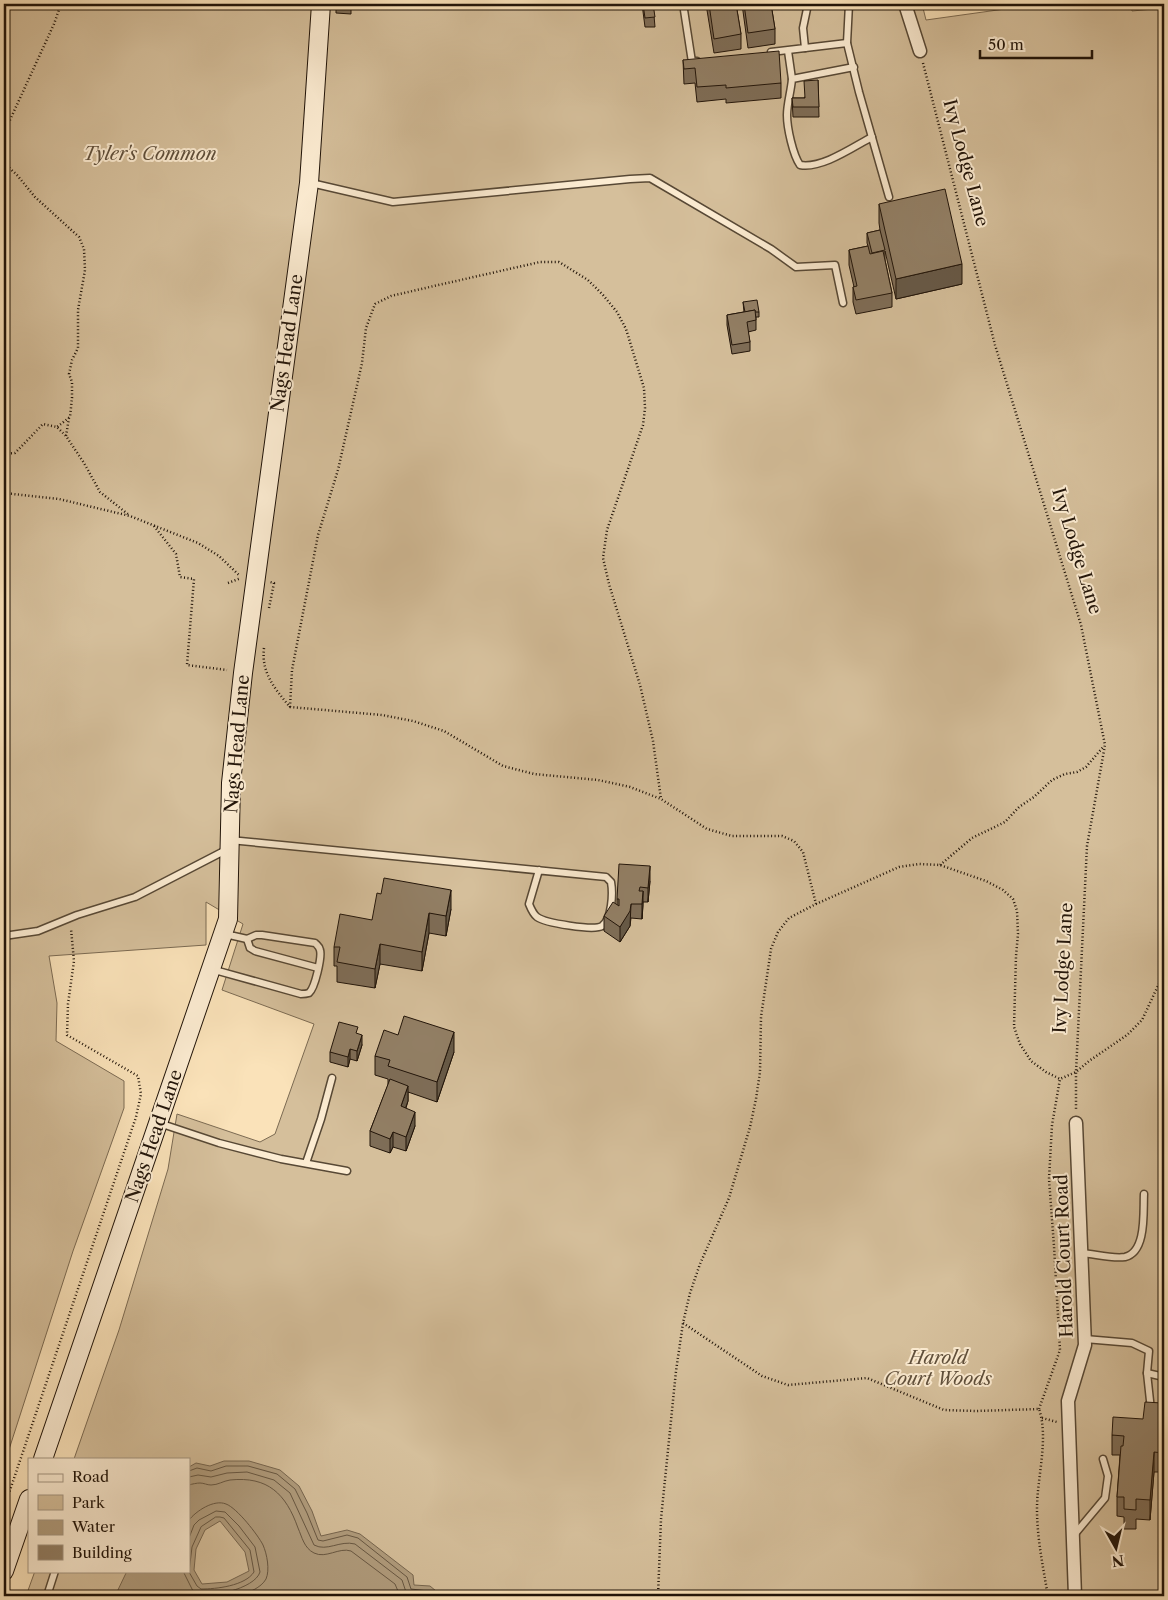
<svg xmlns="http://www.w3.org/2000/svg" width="1168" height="1600" font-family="'Libre Caslon Text',serif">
<rect width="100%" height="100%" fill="#fae2b9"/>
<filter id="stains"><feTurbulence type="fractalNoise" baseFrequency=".004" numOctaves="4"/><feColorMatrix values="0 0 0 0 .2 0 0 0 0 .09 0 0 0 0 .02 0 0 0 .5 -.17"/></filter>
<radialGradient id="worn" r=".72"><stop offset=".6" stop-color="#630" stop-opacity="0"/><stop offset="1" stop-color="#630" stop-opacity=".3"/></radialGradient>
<path fill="#d5bf9b" stroke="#7b6a52" d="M4 4H922L926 20 1019 7V4H1131L1132 11 1164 8V1596H26L35 1571H189V1459H74L119 1330 168 1169 177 1114 260 1142 275 1134 314 1024 222 990 243 924 206 902V945L49 956 57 1003 56 1041 124 1081V1108L73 1251 4 1465Z"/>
<path fill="#b09c7d" stroke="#77664f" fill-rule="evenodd" d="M224 1461H249L280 1470 299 1486 312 1511 321 1536 347 1530 360 1534 413 1575 414 1585 430 1586 442 1596H115L127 1571H189V1467L196 1463 210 1466ZM220 1521 245 1552 249 1571 227 1582 202 1584 194 1570 196 1549 205 1530Z"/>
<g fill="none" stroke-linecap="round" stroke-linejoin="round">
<g stroke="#685843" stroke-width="1">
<path d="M189 1471 197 1468 211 1471 226 1466H248L277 1474 295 1489 307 1513 318 1540 323 1541 347 1535 358 1538 407 1577 411 1589 428 1591 435 1596"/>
<path d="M189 1477 198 1475 211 1477 227 1473 247 1472 274 1480 290 1493 314 1545C327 1552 340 1540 355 1544L402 1580 406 1592 414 1596"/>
<path d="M189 1485C192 1484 197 1483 200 1483 204 1483 207 1485 211 1485 218 1485 223 1481 230 1480 268 1476 286 1494 298 1528 302 1537 304 1548 314 1553 326 1559 339 1547 351 1551L395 1584 400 1596"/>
<path d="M216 1517H220L224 1518 250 1550 254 1572C245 1586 216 1589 201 1589L197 1586 189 1572 192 1547 201 1527Z"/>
<path d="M189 1520C196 1511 214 1499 226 1504 237 1508 258 1535 263 1545 267 1554 270 1570 266 1579 261 1588 249 1592 240 1596"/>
<path d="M183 1571 193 1591C207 1600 255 1589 260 1572L255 1547 239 1526 225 1512 216 1511 199 1520 194 1525 189 1538"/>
</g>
<g stroke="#574835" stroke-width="9">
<g id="lane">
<path d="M849 4 847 43 859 92 889 197"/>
<path d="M684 10 692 62 697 61"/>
<path d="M805 48 847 43"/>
<path d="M788 51 792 79"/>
<path d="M771 52 805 48 803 28 808 4"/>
<path d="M854 67 792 79C791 91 787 104 787 115 787 128 793 155 800 165 822 169 853 147 872 137"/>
<path d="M311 183 393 202 630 179 650 178 771 249 796 267 835 265 843 303"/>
<path d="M230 840 606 877 611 882C613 893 612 919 602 926 594 931 545 923 537 917 533 914 531 909 529 904L539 870"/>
<path d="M4 936 38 931 77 915 135 897 228 849"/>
<path d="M247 939 250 948 255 951 318 968"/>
<path d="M211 969 301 994C304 994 306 994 309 993 315 988 322 957 320 950 319 946 318 946 315 943L262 935H256L247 939 225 934"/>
<path d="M159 1123 219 1143 281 1159 347 1171"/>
<path d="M306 1163 321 1119 332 1078"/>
<path d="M1082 1253C1095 1254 1112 1259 1125 1257 1147 1252 1143 1211 1144 1194"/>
<path d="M1085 1339 1132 1343 1149 1351 1147 1373 1151 1410"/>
<path d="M1147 1373 1164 1377"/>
<path d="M1074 1535 1105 1498 1108 1476 1103 1459"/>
<path d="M47 1596 55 1571"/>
</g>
</g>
<g stroke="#574835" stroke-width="15">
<g id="street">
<path d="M905 4 920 51"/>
<path d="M1075 1596 1068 1401 1085 1345 1076 1123"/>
</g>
</g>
<g stroke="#211409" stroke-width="20">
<g id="secondary">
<path d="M43 1459 228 919 231 783 243 673 309 183 321 4"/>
<path d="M4 1571 29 1499"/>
</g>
</g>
<g stroke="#211409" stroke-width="2.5" stroke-dasharray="1 2.5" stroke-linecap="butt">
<path d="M923 63 995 345 1081 625 1105 745 1087 846 1076 1072V1111"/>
<path d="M4 133 54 24 61 4"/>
<path d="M4 163 17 175 35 197 79 237 84 249 85 270 78 310V348L72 360 69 374 72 382V398L70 417 57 427"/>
<path d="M66 436 69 418"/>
<path d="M4 454 15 453 43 424 57 427 66 436 84 463 100 492 129 515"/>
<path d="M4 493 59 499 130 516 198 543 219 556 240 576"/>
<path d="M154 526 176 554 180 577 194 579 187 665 227 670"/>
<path d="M228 583 241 578"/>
<path d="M269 608 274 583 270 582"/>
<path d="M264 648C261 673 275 689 290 707L382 715 413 721 444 731 503 766 534 774 598 780 630 787 661 799 707 829 732 836H782L794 841 803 852 816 904"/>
<path d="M290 707 292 670 318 535 338 470 362 363 366 328 375 304 391 296 434 286 540 262H559L588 280 603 295 617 312 626 329 644 388 645 408 643 425 607 530 603 558 609 584 640 685 653 741 661 799"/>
<path d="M940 865 972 838 1005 822 1019 807 1034 797 1052 780 1065 774 1077 772 1086 767 1104 746"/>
<path d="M683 1323 762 1376 788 1385 867 1378 944 1410 976 1411 1039 1409C1049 1439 1037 1477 1037 1509 1037 1538 1043 1567 1048 1596"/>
<path d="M1039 1409 1060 1350 1054 1246 1049 1179 1052 1125 1060 1079"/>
<path d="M1042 1418 1057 1422"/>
<path d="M4 1508 136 1117 141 1094 138 1076 67 1035 68 1004 74 961 71 929"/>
<path d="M658 1596 661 1519 676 1371 683 1323 690 1293 700 1264 729 1198 750 1127 756 1099 760 1072 761 1017 771 949 778 932 789 918 816 904 899 867 919 864 940 865 986 881 1003 890 1013 899 1017 911 1018 934 1016 956 1014 1027 1020 1044 1031 1061 1046 1072 1060 1079 1076 1072 1089 1061 1127 1035 1142 1020 1164 973"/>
</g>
<use href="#lane" stroke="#fcecd2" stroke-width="6"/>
<use href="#street" stroke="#fcecd2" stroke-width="12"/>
<use href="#secondary" stroke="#fcecd2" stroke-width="18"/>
</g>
<g fill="#7e6d57" stroke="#211409">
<path d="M336 4H351V14L336 13Z"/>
<path d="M642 4H653L655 27H645Z"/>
<path d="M706 4H736L741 34V49L714 53Z"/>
<path d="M742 4H771L775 29V44L748 48Z"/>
<path d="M683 60 781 83V98L726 103V99L697 102 695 83 684 84Z"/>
<path d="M818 80 819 117H793L792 98H804Z"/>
<path d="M879 204 962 284 896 299 885 251V260L892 293V307L856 314 853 302V287H854L849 265V250L868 246 867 243V233L880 230 879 223Z"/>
<path d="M743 302 759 312V317H756V330L748 332 750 342V351L732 354 727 325V315L744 312Z"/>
<path d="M650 881 648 902H643L642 919 631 918 630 926 620 942 604 931V916L617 905V899Z"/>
<path d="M451 909 446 936 429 933 422 971 380 964 375 988 337 982V966H334V947L372 920Z"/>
<path d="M358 1034 362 1045 357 1061 350 1059 348 1067 330 1062V1052Z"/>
<path d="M454 1052 437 1102 408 1092V1101L406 1108 415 1126 406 1151 393 1147 390 1153 370 1146V1131L388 1085V1079L375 1075V1056Z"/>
<path d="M1162 1425H1164V1457L1163 1472H1154L1150 1520 1136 1519V1529H1124V1517L1117 1516V1497L1120 1455H1112V1435Z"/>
</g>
<g fill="#665947" stroke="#211409">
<path d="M962 264V284L896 299V279Z"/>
<path d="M650 866V881L648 902V888Z"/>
<path d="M451 890V909L446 936V916Z"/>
<path d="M643 891V906L642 919V904Z"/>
<path d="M631 904 630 926 620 942V927Z"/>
<path d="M429 913V933L422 971V952Z"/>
<path d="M380 944V964L375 988V969Z"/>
<path d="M454 1032V1052L437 1102V1082Z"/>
<path d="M362 1035V1045L357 1061V1051Z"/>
<path d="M350 1049V1059L348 1067V1057Z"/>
<path d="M408 1086V1101L401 1121V1106Z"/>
<path d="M415 1112V1126L406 1151V1137Z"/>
<path d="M393 1132V1147L390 1153V1139Z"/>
<path d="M1162 1403V1423L1161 1444V1425Z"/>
<path d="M1164 1438V1457L1163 1472V1453Z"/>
<path d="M1154 1452V1472L1150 1520V1500Z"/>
</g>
<g fill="#927f65" stroke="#211409">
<path d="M336 4H351V9L336 8Z"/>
<path d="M643 4H653L655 17 645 18Z"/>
<path d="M709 4H736L741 34 714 39Z"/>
<path d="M744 4H771L775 29 748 33Z"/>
<path d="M779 51 781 83 726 88V85L697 87 695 68 684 69 683 60Z"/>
<path d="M818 80 819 107H793L792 98H805L804 81Z"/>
<path d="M945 189 962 264 896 279 879 204Z"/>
<path d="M880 230 885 250 872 253 867 233Z"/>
<path d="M868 246 870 254 883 251 892 293 856 300 853 287 857 286 849 250Z"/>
<path d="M757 300 759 312H755V310L745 312 743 302Z"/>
<path d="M755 310 756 320 747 322 750 342 732 345 727 315Z"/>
<path d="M619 864 650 866 648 888 640 887 639 891H643L642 904H631L630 911 620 927 604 916 613 902 619 906V899H617Z"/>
<path d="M384 878 451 890 446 916 429 913 422 952 380 944 375 969 337 962 340 947H334L340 914 372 920 377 893 381 894Z"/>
<path d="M404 1016 454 1032 437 1082 388 1066 390 1060 375 1056 384 1030 398 1035Z"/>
<path d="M339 1022 358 1027 356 1033 362 1035 357 1051 350 1049 348 1057 330 1052Z"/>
<path d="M390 1079 408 1086 401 1106 415 1112 406 1137 393 1132 390 1139 370 1131Z"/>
<path d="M1145 1402 1162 1403 1161 1425H1164L1163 1453 1154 1452 1150 1500 1136 1499V1510L1124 1509V1497H1117L1121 1446H1123L1124 1436 1112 1435 1113 1417 1143 1419Z"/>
</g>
<g text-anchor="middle" stroke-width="4" stroke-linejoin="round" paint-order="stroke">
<g font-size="18" font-style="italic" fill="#60503c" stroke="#fcecd2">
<text x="150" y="160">Tyler's Common</text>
<text x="938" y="1364">Harold<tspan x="938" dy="21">Court Woods</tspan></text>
</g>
<g font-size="18" fill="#211409" stroke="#fcecd2">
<text transform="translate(966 163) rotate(75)" y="6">Ivy Lodge Lane</text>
<text transform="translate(287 343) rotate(-82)" y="6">Nags Head Lane</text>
<text transform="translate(1077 551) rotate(73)" y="6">Ivy Lodge Lane</text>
<text transform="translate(237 744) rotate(-85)" y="6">Nags Head Lane</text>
<text transform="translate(1063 968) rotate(-87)" y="6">Ivy Lodge Lane</text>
<text transform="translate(154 1136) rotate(-71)" y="6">Nags Head Lane</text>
<text transform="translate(1064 1256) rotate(-92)" y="6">Harold Court Road</text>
</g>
</g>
<rect width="1168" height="1600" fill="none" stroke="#fae2b9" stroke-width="20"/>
<rect x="5" y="5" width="1158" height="1590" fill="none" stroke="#211409" stroke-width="2.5"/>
<rect x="10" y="10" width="1148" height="1580" fill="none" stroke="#211409"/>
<rect x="28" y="1458" width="162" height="115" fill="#fcecd2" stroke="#a49682"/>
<rect x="38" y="1474" width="25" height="8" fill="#fcecd2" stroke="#a49682"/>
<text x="72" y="1482" font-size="15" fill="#211409">Road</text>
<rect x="38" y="1495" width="25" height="15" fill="#d5bf9b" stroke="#a49682"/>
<text x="72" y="1508" font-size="15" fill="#211409">Park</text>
<rect x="38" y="1520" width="25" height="15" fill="#b09c7d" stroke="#a49682"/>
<text x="72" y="1532" font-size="15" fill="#211409">Water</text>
<rect x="38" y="1545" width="25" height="15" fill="#927f65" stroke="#a49682"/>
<text x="72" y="1558" font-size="15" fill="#211409">Building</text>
<g transform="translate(1116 1548) rotate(172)" stroke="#fcecd2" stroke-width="4" paint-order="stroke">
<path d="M0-4L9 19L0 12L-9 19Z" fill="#211409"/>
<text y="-8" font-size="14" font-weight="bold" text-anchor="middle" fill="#211409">N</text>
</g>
<path d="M980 50v8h112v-8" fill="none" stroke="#211409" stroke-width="2.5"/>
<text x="988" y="50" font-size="15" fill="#211409" stroke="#fcecd2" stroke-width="4" paint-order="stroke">50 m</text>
<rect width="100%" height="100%" filter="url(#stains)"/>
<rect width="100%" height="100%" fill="url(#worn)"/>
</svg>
